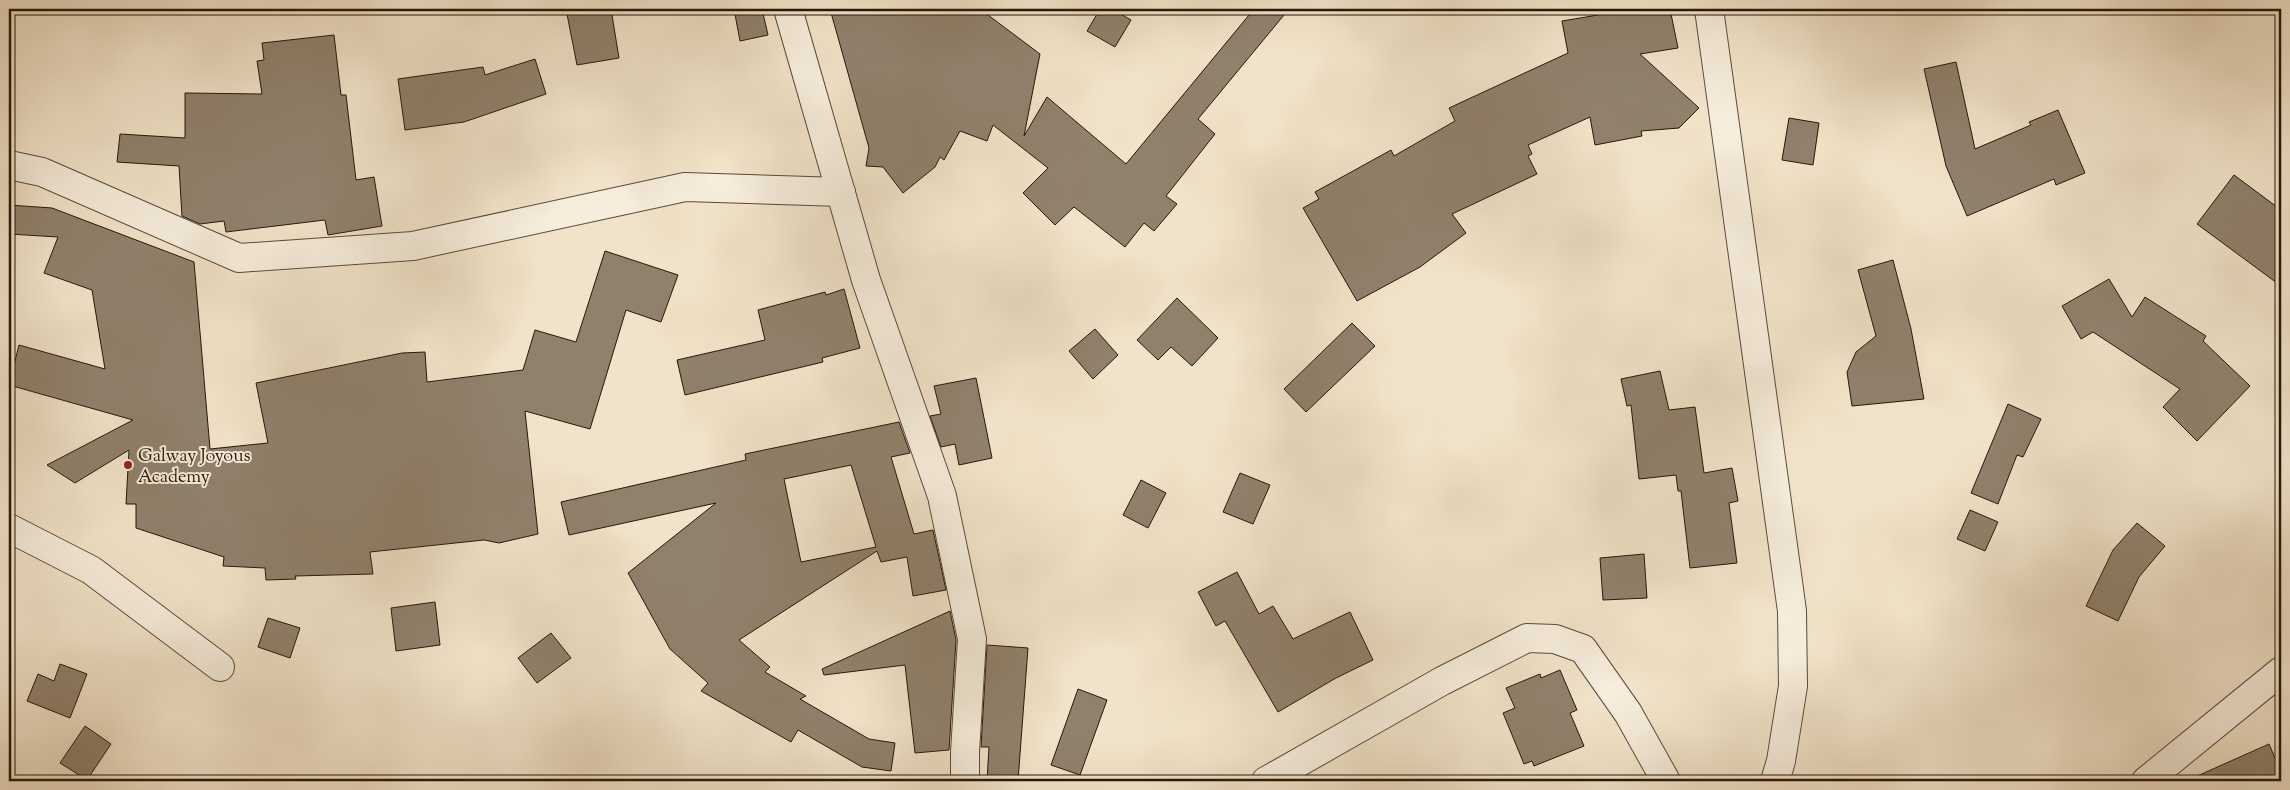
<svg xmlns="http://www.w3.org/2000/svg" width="2290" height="790" font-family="'Sorts Mill Goudy',serif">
<rect width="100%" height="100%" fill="#f1e3c9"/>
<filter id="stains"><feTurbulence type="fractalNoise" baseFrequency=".004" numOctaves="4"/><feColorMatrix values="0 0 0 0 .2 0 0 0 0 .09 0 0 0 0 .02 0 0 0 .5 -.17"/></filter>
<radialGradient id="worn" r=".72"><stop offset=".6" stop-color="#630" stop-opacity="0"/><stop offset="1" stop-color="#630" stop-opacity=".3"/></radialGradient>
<g fill="#90816d" stroke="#27170a" fill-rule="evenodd">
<path d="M566 9H611L619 58 577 65Z"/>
<path d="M734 9H762L768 35 740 41Z"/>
<path d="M830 9H980L1040 54 1024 136 1047 97 1126 164 1254 9H1289L1198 119 1215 134 1166 196 1177 204 1154 231 1144 223 1125 247 1074 207 1055 225 1023 193 1048 168 993 125 987 141 960 131 944 160 940 157 935 167 903 193 883 167 866 166 869 148Z"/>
<path d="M1100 9H1112L1131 20 1115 47 1087 31Z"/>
<path d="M1597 9H1670L1678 48 1640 54 1699 108 1679 128 1641 131 1642 136 1595 145 1590 117 1528 145 1532 154 1528 156 1537 174 1452 214 1466 233 1420 267 1357 301 1303 208 1319 199 1315 192 1391 150 1394 156 1455 121 1449 108 1568 53 1562 21 1598 15Z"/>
<path d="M334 35 341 95H346L356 180 374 177 382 226 328 235 325 220 226 232 224 221 200 224 182 216 179 166 117 162 120 134 185 138V93L262 94 257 61 264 60 262 43Z"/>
<path d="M535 59 546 94 464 122 405 130 398 79 483 67 485 75Z"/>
<path d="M1956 62 1975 149 2031 125 2029 122 2058 110 2085 173 2056 185 2054 179 1967 216 1946 166 1924 69Z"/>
<path d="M1789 118 1819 123 1813 165 1782 160Z"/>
<path d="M2234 175 2281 210V286L2197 224Z"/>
<path d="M9 205 52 208 194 262 210 449 268 443 256 383 402 353 425 352 427 382 523 370 535 330 576 342 605 251 678 275 661 322 626 310 590 429 525 411 538 534 499 543 484 540 370 552 373 574 295 576 296 579 266 580 265 568 223 566 224 557 136 528V504H126L129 450 75 483 47 465 133 420 9 385 19 345 105 369 92 290 44 273 58 237 9 234Z"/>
<path d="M1893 260 1911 329 1924 399 1852 406 1847 372 1856 352 1876 336 1858 270Z"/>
<path d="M2109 279 2132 317 2145 297 2206 336 2203 341 2250 386 2197 441 2163 407 2180 389 2093 332 2081 339 2062 306Z"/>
<path d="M844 289 860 348 822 358 823 362 685 395 677 360 765 340 758 310 825 292 826 295Z"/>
<path d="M1177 298 1218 338 1192 366 1171 347 1158 360 1137 340Z"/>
<path d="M1352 323 1375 346 1306 412 1284 389Z"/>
<path d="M1095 329 1118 355 1093 379 1069 351Z"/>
<path d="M1660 371 1669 410 1695 407 1704 473 1732 468 1738 501 1729 503 1737 563 1690 568 1681 491H1678L1676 475 1639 479 1631 405 1627 406 1621 379Z"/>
<path d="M976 378 992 458 959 465 955 444 941 447 930 416 941 414 934 386Z"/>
<path d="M2008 404 2041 419 2023 457 2017 455 1998 504 1971 493Z"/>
<path d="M899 422 910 453 891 457 914 534 933 530 946 590 913 596 907 557 881 562 877 551 739 640 770 667 765 672 806 696 800 699 869 739 895 743 891 771 862 767 798 730 791 742 701 691 708 683 670 649 628 573 716 503 569 535 561 502 746 460 745 454ZM851 465 876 547 801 562 784 479Z"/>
<path d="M1240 473 1270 485 1253 524 1223 512Z"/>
<path d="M1141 480 1166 493 1148 528 1123 515Z"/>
<path d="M1970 510 1998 522 1985 551 1957 539Z"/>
<path d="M2137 523 2165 546 2139 577 2118 621 2086 606 2113 550Z"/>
<path d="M1644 554 1647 598 1603 600 1600 558Z"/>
<path d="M1237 572 1259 614 1273 606 1293 639 1350 612 1373 660 1336 678 1278 712 1225 621 1216 626 1198 592Z"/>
<path d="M435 602 440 645 396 651 391 608Z"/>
<path d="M950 611 956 640 949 750 915 753 905 665 824 675 822 669Z"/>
<path d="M268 618 300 628 290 658 258 647Z"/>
<path d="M551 633 571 658 537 683 518 658Z"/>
<path d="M987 645 1028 648 1018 781H987L989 747H981Z"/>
<path d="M60 664 87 674 70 718 27 701 38 674 54 681Z"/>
<path d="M1560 670 1577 710 1570 713 1584 746 1534 766 1532 761 1524 764 1503 713 1515 708 1506 688 1540 674 1541 678Z"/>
<path d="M1078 689 1107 700 1080 775 1051 765Z"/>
<path d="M85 726 111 744 87 780 60 763Z"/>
<path d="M2269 744 2281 772V781H2186Z"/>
</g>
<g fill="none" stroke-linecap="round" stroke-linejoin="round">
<g stroke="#5a4a3a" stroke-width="30">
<g id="street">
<path d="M788 9 866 280 942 496 972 639 965 752V781"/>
<path d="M1709 9 1792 611 1793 686 1781 761 1775 781"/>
<path d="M9 165 42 172 239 258 413 246 685 187 841 192"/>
<path d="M9 528 91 570 220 667"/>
<path d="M1266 781 1442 681 1527 638 1555 639 1583 649 1628 713 1666 781"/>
<path d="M2146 781 2281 671"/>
</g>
</g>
<use href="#street" stroke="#f6eddc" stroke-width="28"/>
</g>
<circle fill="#8f2418" stroke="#f6eddc" stroke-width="2" cx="128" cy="465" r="5"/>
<g text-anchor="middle" stroke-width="4" stroke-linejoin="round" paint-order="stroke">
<g font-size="18" fill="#27170a" stroke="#f6eddc" text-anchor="start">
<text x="138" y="461">Galway Joyous<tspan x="138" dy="21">Academy</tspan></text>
</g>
</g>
<rect width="2290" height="790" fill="none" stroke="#f1e3c9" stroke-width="30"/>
<rect x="10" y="10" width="2270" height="770" fill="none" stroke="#27170a" stroke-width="2.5"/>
<rect x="15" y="15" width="2260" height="760" fill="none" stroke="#27170a"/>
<rect width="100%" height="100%" filter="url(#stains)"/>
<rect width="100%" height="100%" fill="url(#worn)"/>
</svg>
